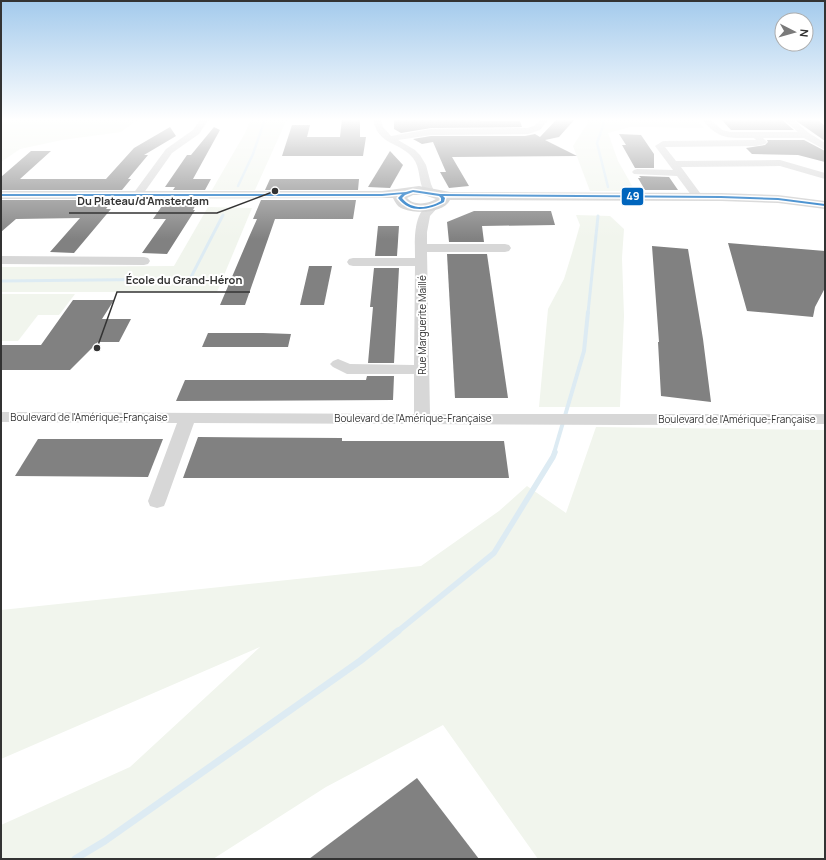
<svg xmlns="http://www.w3.org/2000/svg" width="826" height="860" font-family="Manrope,sans-serif">
<rect width="100%" height="100%" fill="#fff"/>
<g fill="#f1f5ed">
<path d="M1 119H138L121 132 62 140 20 149 1 162Z"/>
<path d="M251 119H287L255 190H212L245 133Z"/>
<path d="M587 119H695L704 128 630 127 608 133 618 161 635 191H590L573 146 589 121Z"/>
<path d="M208 207 252 208 217 292H1V267L174 266Z"/>
<path d="M576 215 610 216 624 229 622 258 624 316 620 407H539L548 309 564 279 572 253 580 225Z"/>
<path d="M1 294H75L59 315H38L18 341H1Z"/>
<path d="M596 427 825 430V859H538L443 725 326 787 213 859H1V825L130 767 260 647 1 759V610L421 566 499 511 527 486 566 513Z"/>
</g>
<g fill="none" stroke-linecap="round" stroke-linejoin="round">
<g stroke="#ddebf3" stroke-width="2.5">
<path d="M601 119 604 123 597 143 608 187"/>
<path d="M238 186 253 154 265 119"/>
</g>
<g stroke="#ddebf3" stroke-width="3">
<path d="M1 281 190 279 223 215"/>
<path d="M588 313 598 216"/>
</g>
<path stroke="#ddebf3" stroke-width="4" d="M554 453 584 351 588 312"/>
<path stroke="#ddebf3" stroke-width="5.5" d="M397 632 494 553 553 457 555 452"/>
<path stroke="#ddebf3" stroke-width="7" d="M75 859 105 841 360 661 398 631"/>
</g>
<g fill="#818181">
<path d="M342 119H360V137H366L363 156H282L292 125H310L307 137H340Z"/>
<path d="M394 119H480V121H520L522 127 431 128 401 133 394 129Z"/>
<path d="M557 119H575L559 137 545 140 577 156 452 157 469 186 449 188 440 172H446L433 142 422 144 413 139 431 136H525L535 134 540 137Z"/>
<path d="M721 119 782 120 794 130H731Z"/>
<path d="M795 120H818L825 126V141Z"/>
<path d="M170 127 176 136 144 155H148L128 179H131L122 190H1V177L31 151H51L20 179H106L134 148Z"/>
<path d="M214 127 220 130 193 179H211L205 190H173L175 187H165L187 155H191Z"/>
<path d="M619 134 641 135 654 154V168H635L622 145H626Z"/>
<path d="M767 140H804L825 151V162L798 155 752 154 746 148 765 145 768 142Z"/>
<path d="M390 151 403 165 390 188 368 187Z"/>
<path d="M639 176 669 177 678 190H645L638 178H641Z"/>
<path d="M270 179H359L358 190H265Z"/>
<path d="M1 200H113L106 209H111L74 253 50 252 80 218 16 219 1 232Z"/>
<path d="M166 200H198L193 210H195L167 254 142 253 166 219H153Z"/>
<path d="M261 200H356L353 219H275L245 305H220L249 237 257 219H253Z"/>
<path d="M474 211H551L555 225 482 226 484 242H449L447 222Z"/>
<path d="M378 226H399L397 256H375Z"/>
<path d="M728 243 825 251V288L815 307 813 317 747 311Z"/>
<path d="M652 246 688 249 703 339 711 402 661 396 658 342H659Z"/>
<path d="M447 254H487L508 398H455Z"/>
<path d="M309 266H332L324 305H300Z"/>
<path d="M374 268H399L394 363H368L373 307H370Z"/>
<path d="M73 300H114L102 319H131L119 342H98L70 370H1V345H41Z"/>
<path d="M208 333H263L291 334 288 347H202Z"/>
<path d="M367 376H394L393 400 176 401 185 380H366Z"/>
<path d="M198 437 342 438V441H504L509 478H183Z"/>
<path d="M38 439H163L148 477 15 476Z"/>
<path d="M417 778 479 859H309Z"/>
</g>
<g fill="none" stroke-linecap="round" stroke-linejoin="round">
<g fill="#d7d7d7" fill-rule="evenodd">
<path d="M201 119H209L199 134 172 153 136 204H128L127 202 166 149 193 130Z"/>
<path d="M373 119H381L383 127 391 136 431 129 527 128 534 126 541 119H549L540 130 528 134 431 135 398 140 415 150 420 155 426 165 431 184 434 191 429 194 425 193C418 183 421 168 413 158 399 141 378 146 373 119Z"/>
<path d="M702 119H710L722 130 730 132H798L783 119H792L809 133 825 143V150L804 138H763L767 142 765 144 756 146 665 147 676 161 780 160 825 173V179L780 166 681 167 703 197 698 200 694 199 677 176 634 174 632 172 634 170 637 169 673 170 655 146 663 141 756 140 754 138C729 138 718 140 702 119Z"/>
<path d="M434 203 439 206 430 216 427 232V244H505L509 245 511 248 509 251 505 252H427L430 414H825V424L626 425 194 423 166 501 164 506 157 508 150 506 148 501 177 423 1 422V412L414 414V374H347L333 367 330 364 333 361 338 359 350 364 414 365 415 266H353L349 265 347 262 349 259 353 258H415C415 241 412 208 434 203Z"/>
<path d="M1 256 144 257 148 258 150 261 148 264 144 265 1 264Z"/>
</g>
<path fill="#cacaca" fill-rule="evenodd" d="M419 186 450 192 721 193 778 195 825 201V209L778 203 721 201 465 200H450C443 214 413 214 401 208 397 206 395 202 393 198L1 199V191H382ZM413 195H424L436 199C428 204 414 206 407 198Z"/>
<g stroke="#fff" stroke-width="3">
<path id="bus-1" d="M413 190 440 194 721 196 778 198 825 204V206L778 200 721 198 443 196 445 198 444 202C429 210 410 214 398 198L402 194 382 196H1V194H382L406 192ZM413 192 439 196 441 198V201C429 208 412 211 402 198L405 195Z"/>
</g>
<use href="#bus-1" fill="#0065bd" fill-rule="evenodd"/>
</g>
<linearGradient id="sky" x2="0" y2="1"><stop stop-color="#a3caec"/><stop offset="0.5" stop-color="#fff"/><stop offset="1" stop-color="#fff" stop-opacity="0"/></linearGradient>
<rect width="826" height="239" fill="url(#sky)"/>
<g text-anchor="middle" stroke-width="4" stroke-linejoin="round" paint-order="stroke">
<g font-size="10" fill="#333" stroke="#fff">
<text transform="translate(422 325) rotate(-90)" y="4">Rue Marguerite Maillé</text>
<text x="89" y="421">Boulevard de l'Amérique-Française</text>
<text x="413" y="422">Boulevard de l'Amérique-Française</text>
<text x="737" y="423">Boulevard de l'Amérique-Française</text>
</g>
</g>
<path fill="none" stroke="#333" stroke-width="1.5" d="M275 191L217 213H69M97 348L117 292H250"/>
<g fill="#333" stroke="#fff" stroke-width="1.5">
<circle cx="275" cy="191" r="4"/>
<circle cx="97" cy="348" r="4"/>
</g>
<g font-size="11" text-anchor="middle" font-weight="bold" fill="#333" stroke="#fff" stroke-width="4" stroke-linejoin="round" paint-order="stroke">
<text x="143" y="205">Du Plateau/d'Amsterdam</text>
<text x="184" y="284">École du Grand-Héron</text>
</g>
<rect stroke="#fff" stroke-width="1.5" x="621" y="187" width="23" height="19" rx="4" fill="#0065bd"/>
<g font-size="11" text-anchor="middle" font-weight="bold" fill="#fff">
<text x="633" y="200">49</text>
</g>
<rect width="826" height="860" fill="none" stroke="#333333" stroke-width="4"/>
<g transform="translate(794 32) rotate(96)"><circle r="19" fill="#ffffff" stroke="#adadad"/>
<path d="M0-3L7 15L0 10L-7 15Z" fill="#7a7a7a"/>
<text y="-6" font-size="11" font-weight="bold" text-anchor="middle" fill="#333333">N</text>
</g>
</svg>
